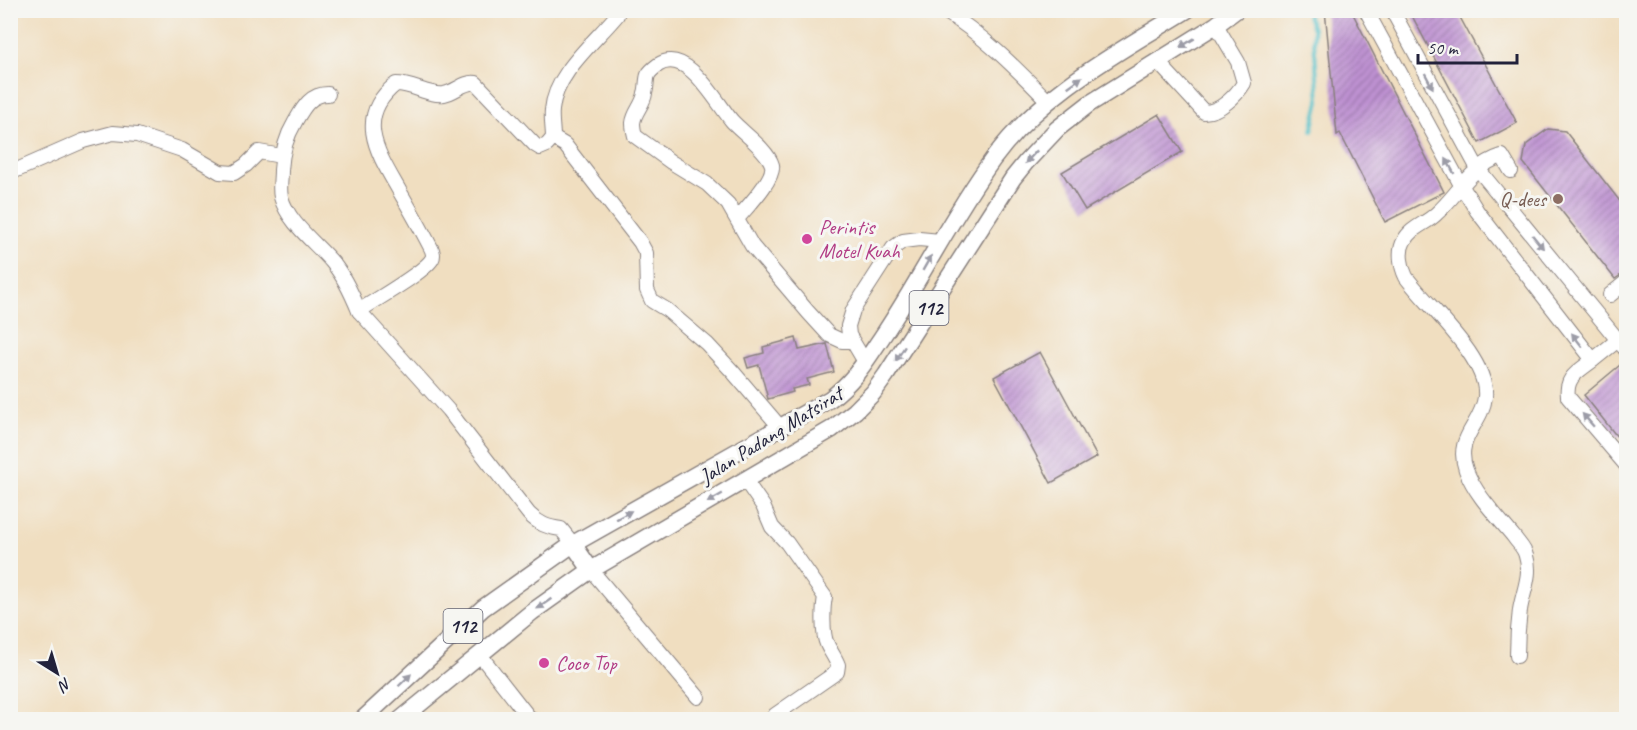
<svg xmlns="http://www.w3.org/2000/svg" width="1637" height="730" font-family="Caveat,sans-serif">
<defs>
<pattern id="building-hatch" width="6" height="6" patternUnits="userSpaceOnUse" patternTransform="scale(1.5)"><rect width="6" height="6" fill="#be91d1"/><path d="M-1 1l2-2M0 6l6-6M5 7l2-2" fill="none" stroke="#9a76ab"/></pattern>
</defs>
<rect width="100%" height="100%" fill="#f6f6f2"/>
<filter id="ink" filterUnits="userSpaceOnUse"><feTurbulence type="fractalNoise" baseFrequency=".0167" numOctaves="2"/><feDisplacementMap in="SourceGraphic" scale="12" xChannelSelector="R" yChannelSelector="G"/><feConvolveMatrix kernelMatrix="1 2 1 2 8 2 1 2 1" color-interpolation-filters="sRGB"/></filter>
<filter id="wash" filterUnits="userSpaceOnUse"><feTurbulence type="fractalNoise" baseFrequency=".008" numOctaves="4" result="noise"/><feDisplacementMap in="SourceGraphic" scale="24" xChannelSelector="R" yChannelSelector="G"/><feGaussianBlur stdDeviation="1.35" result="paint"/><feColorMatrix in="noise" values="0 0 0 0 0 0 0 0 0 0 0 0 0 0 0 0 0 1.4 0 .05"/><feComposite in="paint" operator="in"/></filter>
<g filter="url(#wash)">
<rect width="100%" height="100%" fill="#f0dec0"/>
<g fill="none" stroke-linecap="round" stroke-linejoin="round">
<path stroke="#52c0c8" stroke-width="4" d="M1306 10 1313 29 1319 101 1312 131"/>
</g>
<g id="blocks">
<g fill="url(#building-hatch)">
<path d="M1325 10H1351L1444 192 1385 222 1340 133 1337 135Z"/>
<path d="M1409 10H1456L1517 123 1479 143Z"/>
<path d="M1159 114 1182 152 1085 210 1062 172Z"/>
<path d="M1548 129 1565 131 1626 209V273L1621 275 1615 279 1523 162 1526 145Z"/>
<path d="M796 338 799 350 827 344 834 372 807 379 809 385 792 389 793 392 768 399 759 365 748 368 745 358 764 353 763 347Z"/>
<path d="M1040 352 1097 457 1051 483 994 377Z"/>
<path d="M1626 360V431L1618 438 1584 395Z"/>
</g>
</g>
</g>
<g filter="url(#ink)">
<use href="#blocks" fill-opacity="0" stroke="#89807e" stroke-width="1.5"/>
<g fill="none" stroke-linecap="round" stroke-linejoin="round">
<g stroke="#89807e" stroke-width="16">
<g id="minor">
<path d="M943 10C982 34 1016 68 1048 101"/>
<path d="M1366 10 1461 185 1477 211 1593 360 1618 340"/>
<path d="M1392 10 1478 169 1626 350"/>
<path d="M1157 61 1204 112C1220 112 1236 96 1244 83L1238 62 1216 25"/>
<path d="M328 94C310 94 303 108 295 122 286 137 282 152 281 170 281 179 279 189 281 197 288 223 316 243 332 262 344 276 352 294 359 311"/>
<path d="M553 138C553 129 551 119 552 110 555 73 595 42 617 15L618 10"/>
<path d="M1511 171 1502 156C1470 166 1459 194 1436 214 1426 224 1411 227 1404 241 1398 251 1401 267 1406 277 1428 307 1489 359 1485 397 1482 425 1454 437 1466 470 1476 496 1497 516 1514 537 1518 543 1525 549 1526 556 1532 575 1523 591 1520 610 1518 625 1517 640 1517 656"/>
<path d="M10 173 83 141 113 133 137 135 182 150 220 172 234 173 246 165 259 152 281 156"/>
<path d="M737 219C746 208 775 179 772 165 768 150 742 132 732 121 716 102 687 46 658 65 654 68 650 71 648 75 646 80 647 88 645 93 644 104 634 112 633 123 633 127 634 132 635 136L671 162 707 184 728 204 752 246 808 312 829 335 842 341H852"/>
<path d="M1610 295 1626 282"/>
<path d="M1593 360C1578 372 1565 377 1568 397L1626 465"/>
<path d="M865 362 849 335 848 326 853 310 893 248 903 241 919 239 940 241"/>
<path d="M745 480 763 506 772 527 787 543 825 597C823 607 822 634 827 644 830 651 835 657 838 665L837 672 775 715 772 720"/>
<path d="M573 544 561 529C547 527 539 524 529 514L448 410 359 311C373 301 425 272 432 259 434 255 433 254 432 250 422 230 411 211 400 192 379 155 353 118 396 84 413 84 429 96 444 94 456 92 464 81 476 83L535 145 540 148 547 145 553 138 565 145 640 242 646 253 647 290 652 301 667 310 707 344 733 372 780 427"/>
<path d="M591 570 698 697"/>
<path d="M480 655 531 720"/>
</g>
</g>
<g stroke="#89807e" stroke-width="19">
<g id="major">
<path d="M573 544 591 570"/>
<path d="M362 720 483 608 573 544 830 399C855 380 865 362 882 337 921 279 952 215 993 159 1041 93 1119 52 1187 10"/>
<path d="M400 720 532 612 591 570 832 429 855 411 873 393 886 375 1013 178 1026 162 1057 129 1089 104 1216 25 1236 10"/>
</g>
</g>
<use href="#minor" stroke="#fff" stroke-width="14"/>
<use href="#major" stroke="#fff" stroke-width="16"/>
</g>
<defs><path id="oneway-solid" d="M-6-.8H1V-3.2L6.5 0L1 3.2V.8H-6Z" transform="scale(1.5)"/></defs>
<g fill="#9c9ca7">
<use href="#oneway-solid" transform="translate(1187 43) rotate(149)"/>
<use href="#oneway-solid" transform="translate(1429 81) rotate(62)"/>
<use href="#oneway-solid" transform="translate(1075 82) rotate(-36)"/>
<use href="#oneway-solid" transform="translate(1031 157) rotate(133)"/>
<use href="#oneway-solid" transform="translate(1450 166) rotate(-119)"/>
<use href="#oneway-solid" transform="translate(1538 242) rotate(51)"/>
<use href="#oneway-solid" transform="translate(927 263) rotate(-60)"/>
<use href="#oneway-solid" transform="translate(1577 340) rotate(-128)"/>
<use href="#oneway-solid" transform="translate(900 354) rotate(123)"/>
<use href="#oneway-solid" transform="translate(1588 420) rotate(-131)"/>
<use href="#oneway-solid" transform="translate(715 498) rotate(150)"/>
<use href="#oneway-solid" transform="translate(624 515) rotate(-29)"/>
<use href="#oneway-solid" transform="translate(544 604) rotate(145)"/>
<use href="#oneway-solid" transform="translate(405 680) rotate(-44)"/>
</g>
</g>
<circle fill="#8d6e63" stroke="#f6f6f2" stroke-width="2" cx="1558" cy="199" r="6"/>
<g fill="#d1479c" stroke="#f6f6f2" stroke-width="2">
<circle cx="807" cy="239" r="6"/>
<circle cx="544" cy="663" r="6"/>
</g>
<g text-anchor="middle" stroke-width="6" stroke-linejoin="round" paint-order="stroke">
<g fill="#f6f6f2" stroke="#626272" stroke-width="1.5">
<rect x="909.5" y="291" width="39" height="34" rx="4.5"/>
<rect x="443.5" y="609" width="39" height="34" rx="4.5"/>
</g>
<g font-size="20" font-weight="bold" fill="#22223b">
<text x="929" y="315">112</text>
<text x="463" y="633">112</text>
</g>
<g font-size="21" fill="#785e54" stroke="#f6f6f2" text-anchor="end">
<text x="1546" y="206">Q-dees</text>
</g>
<g font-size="21" fill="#b23c85" stroke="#f6f6f2" text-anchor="start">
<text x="819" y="234">Perintis<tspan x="819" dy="24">Motel Kuah</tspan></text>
<text x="556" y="670">Coco Top</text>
</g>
<g font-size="21" fill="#22223b" stroke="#f6f6f2">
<text transform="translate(771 435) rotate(-32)" y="7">Jalan Padang Matsirat</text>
</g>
</g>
<rect width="1637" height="730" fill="none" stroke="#f6f6f2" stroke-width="36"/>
<g transform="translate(57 673) rotate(143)" stroke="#f6f6f2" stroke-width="4.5" paint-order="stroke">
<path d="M0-4.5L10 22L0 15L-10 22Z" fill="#22223b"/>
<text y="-9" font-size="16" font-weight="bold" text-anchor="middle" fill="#22223b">N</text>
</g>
<path d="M1418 54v9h99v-9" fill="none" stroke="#22223b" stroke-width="3"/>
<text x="1427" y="54" font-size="18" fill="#22223b" stroke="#f6f6f2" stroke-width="4.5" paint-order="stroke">50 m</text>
</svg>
